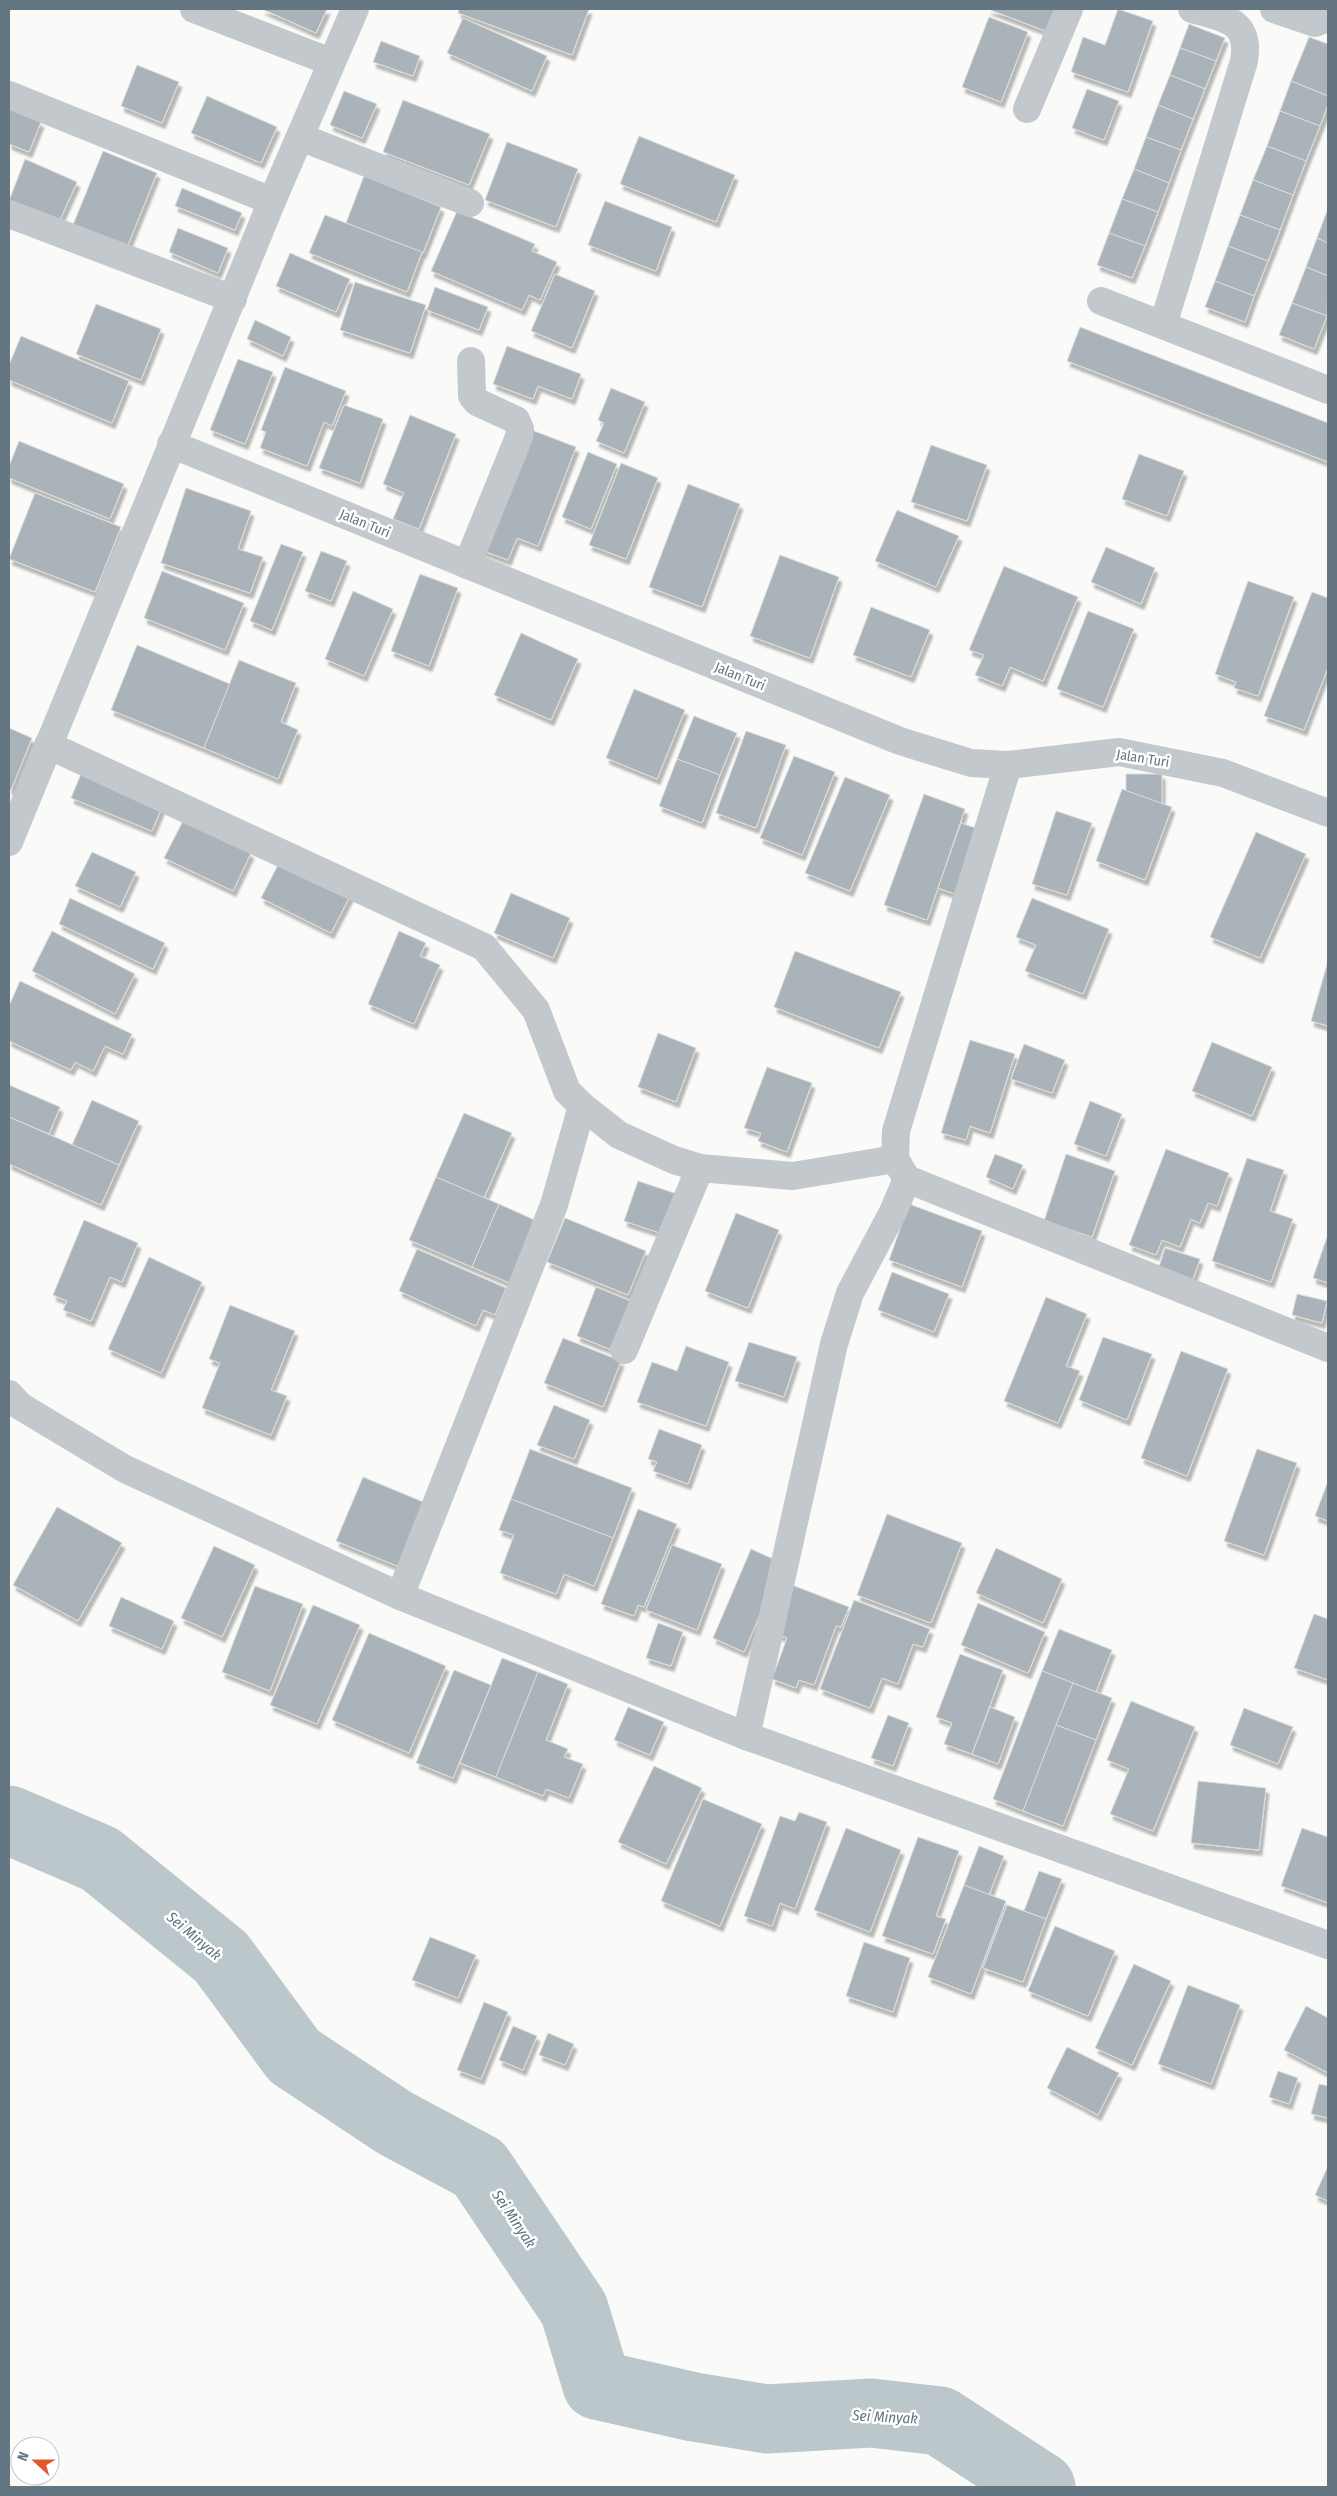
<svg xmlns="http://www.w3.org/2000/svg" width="1337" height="2496" font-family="'Fira Sans Condensed',sans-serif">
<defs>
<filter id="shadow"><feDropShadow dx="3" dy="5.5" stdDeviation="1" flood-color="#0004"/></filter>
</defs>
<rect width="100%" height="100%" fill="#fafaf8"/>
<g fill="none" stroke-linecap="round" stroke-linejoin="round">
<path stroke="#bbc7cb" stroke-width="69" d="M9 1820 100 1859 221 1957 294 2056 395 2123 479 2168 574 2309 597 2385 694 2407 767 2419 871 2413 940 2421 1041 2487"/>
</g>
<g fill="#aab3b9" stroke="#dcdcda" filter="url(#shadow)">
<path d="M262 9H327L316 33Z"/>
<path d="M459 9H589L572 55 458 13Z"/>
<path d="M988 9H1057L1048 32Z"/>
<path d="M1118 9 1153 21 1128 92 1071 72 1083 37 1105 45Z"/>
<path d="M989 17 1028 32 1001 102 962 87Z"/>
<path d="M463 18 547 56 532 91 447 53Z"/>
<path d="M1189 24 1225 38 1216 61 1180 48Z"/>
<path d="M1309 37 1328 44V96L1291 81Z"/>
<path d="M381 41 420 56 413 76 373 62Z"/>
<path d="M1180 48 1216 61 1205 89 1170 75Z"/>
<path d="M137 65 179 82 162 123 121 106Z"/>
<path d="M1170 75 1205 89 1193 119 1158 105Z"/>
<path d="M1291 81 1328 96V104L1320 126 1280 111Z"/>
<path d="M1087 89 1119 101 1104 140 1072 128Z"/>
<path d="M344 91 377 104 362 138 330 125Z"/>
<path d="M207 96 277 127 261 163 191 133Z"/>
<path d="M403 100 490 134 469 185 383 152Z"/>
<path d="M1158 105 1193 119 1181 150 1146 137Z"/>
<path d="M9 109 41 122 29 152 9 144Z"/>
<path d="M1280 111 1320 126 1306 161 1267 146Z"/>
<path d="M639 136 735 175 716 222 620 184Z"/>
<path d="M1146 137 1181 150 1169 183 1134 169Z"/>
<path d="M507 142 578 169 556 227 485 200Z"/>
<path d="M1267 146 1306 161 1293 195 1253 180Z"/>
<path d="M103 151 157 173 127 247 73 225Z"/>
<path d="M25 159 77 182 59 222 9 201Z"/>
<path d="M1134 169 1169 183 1158 212 1122 199Z"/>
<path d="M364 176 441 207 423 253 346 223Z"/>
<path d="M1253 180 1293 195 1280 230 1240 215Z"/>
<path d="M182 188 242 213 235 230 175 206Z"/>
<path d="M1122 199 1158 212 1145 246 1109 233Z"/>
<path d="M605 201 672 227 656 271 588 245Z"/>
<path d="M1328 208V243L1317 238Z"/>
<path d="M457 211 535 244 532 251 557 262 540 300 529 295 522 310 431 271Z"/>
<path d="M325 215 422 252 407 292 309 253Z"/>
<path d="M1240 215 1280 230 1268 261 1228 246Z"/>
<path d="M178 228 228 248 218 273 169 252Z"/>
<path d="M1109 233 1145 246 1132 278 1097 265Z"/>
<path d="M1317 238 1328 243V276L1306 267Z"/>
<path d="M1228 246 1268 261 1254 296 1215 281Z"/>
<path d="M290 253 350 279 336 312 276 286Z"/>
<path d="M1306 267 1328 276 1327 316 1292 303Z"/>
<path d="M555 274 595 291 572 348 531 331Z"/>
<path d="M1215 281 1254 296 1245 322 1205 307Z"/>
<path d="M355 282 426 305 410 353 340 330Z"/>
<path d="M435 287 488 307 479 330 427 310Z"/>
<path d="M1292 303 1327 316 1314 349 1279 335Z"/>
<path d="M96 304 161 329 141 380 76 354Z"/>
<path d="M255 320 291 337 283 356 247 339Z"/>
<path d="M1080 327 1328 423V462L1067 361Z"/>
<path d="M21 336 129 381 112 423 9 380V365Z"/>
<path d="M507 346 581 374 572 399 538 386 533 399 493 384Z"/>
<path d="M238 359 273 372 245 444 210 430Z"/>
<path d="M285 367 346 391 332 426 324 422 307 466 260 448 266 432 261 430Z"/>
<path d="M611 388 645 402 624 453 596 441 604 423 598 420Z"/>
<path d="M344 405 383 419 360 483 319 468Z"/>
<path d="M410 415 456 434 419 529 393 519 404 493 383 484Z"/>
<path d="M529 429 576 447 538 546 517 538 508 560 481 550Z"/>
<path d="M19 441 124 484 110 519 9 478V466Z"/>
<path d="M931 445 987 465 967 521 911 502Z"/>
<path d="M588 452 617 464 591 529 562 517Z"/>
<path d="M1139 454 1184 471 1167 516 1122 499Z"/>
<path d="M621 463 658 478 626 559 589 545Z"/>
<path d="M688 484 740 504 702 607 649 587Z"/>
<path d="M186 488 251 511 238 549 263 557 250 593 161 563Z"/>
<path d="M35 493 121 527 95 592 9 559Z"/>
<path d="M897 510 959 536 936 587 875 561Z"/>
<path d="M281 544 303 552 272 630 250 621Z"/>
<path d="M1106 547 1155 568 1141 604 1091 582Z"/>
<path d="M321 551 347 561 331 601 305 591Z"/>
<path d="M780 555 839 577 810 658 750 636Z"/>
<path d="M1004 566 1078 597 1043 681 1010 667 1002 686 975 675 984 655 969 650Z"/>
<path d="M162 571 244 603 225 650 144 618Z"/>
<path d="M420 574 458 588 429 666 391 651Z"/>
<path d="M1248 581 1294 597 1258 696 1234 688 1236 682 1215 674Z"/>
<path d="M353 591 393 609 364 676 325 659Z"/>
<path d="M1312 592 1328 598V667L1304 730 1264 716Z"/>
<path d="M871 607 930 630 911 677 853 655Z"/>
<path d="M1088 611 1134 629 1103 707 1057 689Z"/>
<path d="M521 633 578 659 551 720 494 695Z"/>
<path d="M137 645 230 684 204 748 111 710Z"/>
<path d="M239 660 296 683 281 722 298 730 278 779 204 748Z"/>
<path d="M634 689 685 710 657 779 606 758Z"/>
<path d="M694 716 737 733 720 775 677 759Z"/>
<path d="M9 728 32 738 11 790 9 789Z"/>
<path d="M746 731 786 745 756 828 716 813Z"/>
<path d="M794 756 835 772 802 855 760 838Z"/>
<path d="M677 759 720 775 702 823 659 806Z"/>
<path d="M81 774 162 807 152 831 71 798Z"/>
<path d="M1126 774H1162V822L1126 823Z"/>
<path d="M845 777 890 795 850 891 805 873Z"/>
<path d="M1122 789 1172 807 1145 880 1096 861Z"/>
<path d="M924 794 965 809 927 920 884 905Z"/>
<path d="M1056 811 1092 823 1067 895 1032 884Z"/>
<path d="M183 821 251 853 233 891 164 858Z"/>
<path d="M961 823 984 831 961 896 938 888Z"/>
<path d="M1256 832 1306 854 1260 958 1210 937Z"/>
<path d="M92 852 136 872 120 907 75 886Z"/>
<path d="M281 859 351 894 331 933 261 898Z"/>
<path d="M511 893 570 918 553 958 494 933Z"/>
<path d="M70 898 165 943 153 969 59 924Z"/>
<path d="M1032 898 1109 929 1083 994 1025 971 1036 945 1016 937Z"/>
<path d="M52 931 135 974 115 1014 32 971Z"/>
<path d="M399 931 426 943 420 956 440 965 414 1024 368 1004Z"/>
<path d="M795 951 901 992 879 1048 774 1007Z"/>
<path d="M1328 961V1026L1311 1021Z"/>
<path d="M20 981 132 1034 123 1054 105 1046 93 1071 75 1062 71 1070 9 1041V1006Z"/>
<path d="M658 1033 696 1048 676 1102 638 1087Z"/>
<path d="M970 1040 1015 1054 990 1133 970 1126 966 1140 941 1133Z"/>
<path d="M1212 1042 1272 1067 1252 1116 1192 1091Z"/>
<path d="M1024 1044 1065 1060 1052 1093 1011 1079Z"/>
<path d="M767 1067 812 1083 787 1152 758 1141 761 1133 744 1128Z"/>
<path d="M9 1085 60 1107 49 1134 9 1117Z"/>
<path d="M92 1100 139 1121 119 1165 72 1145Z"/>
<path d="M1090 1101 1122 1114 1106 1156 1074 1144Z"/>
<path d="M464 1113 512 1133 484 1198 436 1177Z"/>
<path d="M9 1117 119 1165 101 1205 9 1164Z"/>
<path d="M1166 1149 1229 1173 1217 1206 1208 1203 1200 1223 1191 1219 1180 1247 1162 1240 1156 1255 1129 1245Z"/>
<path d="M995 1154 1023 1165 1013 1189 986 1177Z"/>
<path d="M1066 1154 1115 1171 1092 1237 1044 1221Z"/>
<path d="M1247 1158 1284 1170 1270 1211 1293 1219 1271 1282 1212 1261Z"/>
<path d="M436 1177 499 1204 472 1267 409 1240Z"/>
<path d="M638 1181 680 1195 666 1235 624 1221Z"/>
<path d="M499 1204 539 1222 512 1284 472 1267Z"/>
<path d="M909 1204 982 1231 962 1287 889 1260Z"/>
<path d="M736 1213 779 1230 748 1308 705 1291Z"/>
<path d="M565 1218 646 1251 628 1295 547 1262Z"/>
<path d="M84 1220 138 1243 122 1282 110 1277 91 1321 63 1310 67 1301 53 1295Z"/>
<path d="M1328 1234V1283L1313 1278Z"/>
<path d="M1165 1248 1200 1259 1191 1285 1157 1273Z"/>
<path d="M417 1249 506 1288 495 1315 483 1310 476 1326 399 1291Z"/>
<path d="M149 1257 202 1282 161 1373 108 1349Z"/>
<path d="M892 1272 949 1294 934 1332 878 1310Z"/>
<path d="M596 1287 631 1301 612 1350 577 1336Z"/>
<path d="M1297 1294 1327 1301 1322 1323 1292 1315Z"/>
<path d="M1046 1297 1087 1314 1066 1366 1080 1371 1058 1423 1004 1401Z"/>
<path d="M230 1305 295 1331 271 1390 287 1396 271 1435 202 1408 220 1363 209 1359Z"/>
<path d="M1103 1337 1152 1354 1127 1420 1079 1400Z"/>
<path d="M563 1338 621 1361 603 1407 544 1383Z"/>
<path d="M749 1342 797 1357 784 1397 735 1381Z"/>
<path d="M686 1346 729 1362 706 1426 637 1402 652 1362 677 1371Z"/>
<path d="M1181 1351 1228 1369 1187 1476 1141 1458Z"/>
<path d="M554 1405 590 1420 574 1459 537 1445Z"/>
<path d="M659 1429 702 1445 688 1484 653 1471 657 1462 648 1459Z"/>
<path d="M530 1449 632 1488 613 1538 511 1499Z"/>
<path d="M1257 1449 1297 1463 1264 1555 1224 1541Z"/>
<path d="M363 1477 428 1504 402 1568 336 1541Z"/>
<path d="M1328 1481V1521L1315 1516Z"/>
<path d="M511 1499 613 1538 594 1586 564 1574 556 1594 500 1573 514 1535 499 1530Z"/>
<path d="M57 1507 122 1543 78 1621 13 1585Z"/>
<path d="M638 1509 677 1524 644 1607 638 1605 634 1616 601 1604Z"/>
<path d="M887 1514 962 1543 931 1623 857 1595Z"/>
<path d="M672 1545 722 1564 697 1630 646 1610Z"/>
<path d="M214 1546 255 1565 222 1637 181 1618Z"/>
<path d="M996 1548 1062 1579 1043 1623 976 1593Z"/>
<path d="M751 1549 782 1563 744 1652 713 1638Z"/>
<path d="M792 1585 849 1607 841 1627 836 1626 814 1685 799 1680 796 1688 772 1679 787 1638 774 1633Z"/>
<path d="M255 1586 303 1604 270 1691 222 1672Z"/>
<path d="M121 1597 174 1621 162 1649 109 1626Z"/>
<path d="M854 1600 930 1629 923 1647 913 1644 898 1684 882 1678 870 1708 820 1689Z"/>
<path d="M978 1603 1045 1632 1028 1673 961 1645Z"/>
<path d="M313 1605 360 1625 317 1724 270 1705Z"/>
<path d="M1314 1614 1328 1619V1680L1294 1668Z"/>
<path d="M658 1623 683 1632 671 1666 646 1658Z"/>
<path d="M1059 1629 1112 1650 1096 1692 1042 1671Z"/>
<path d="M369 1633 446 1666 409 1753 332 1720Z"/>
<path d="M960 1654 1003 1670 972 1754 944 1744 952 1723 936 1717Z"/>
<path d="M502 1658 538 1672 496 1777 460 1763Z"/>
<path d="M454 1670 491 1685 453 1778 416 1763Z"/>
<path d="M1042 1671 1073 1683 1023 1811 993 1799Z"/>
<path d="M538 1672 568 1684 546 1740 568 1749 564 1757 583 1764 569 1798 546 1789 543 1796 496 1777Z"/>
<path d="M1073 1683 1112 1698 1096 1740 1056 1725Z"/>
<path d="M1131 1701 1195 1727 1153 1831 1110 1814 1129 1769 1107 1760Z"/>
<path d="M628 1707 664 1722 650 1755 614 1740Z"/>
<path d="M990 1707 1015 1717 998 1764 972 1754Z"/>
<path d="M1244 1708 1293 1727 1278 1764 1230 1745Z"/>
<path d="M888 1715 909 1723 893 1766 871 1758Z"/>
<path d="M1056 1725 1096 1740 1063 1826 1023 1811Z"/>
<path d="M654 1766 702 1788 666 1864 618 1842Z"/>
<path d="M1198 1781 1266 1788 1259 1850 1191 1843Z"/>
<path d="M703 1799 762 1824 720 1926 661 1901Z"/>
<path d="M799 1812 827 1822 795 1909 780 1903 772 1926 744 1916 780 1816 795 1821Z"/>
<path d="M846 1828 901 1850 870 1932 814 1910Z"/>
<path d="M1302 1828 1328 1837V1903L1281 1886Z"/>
<path d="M918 1837 959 1851 936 1916 946 1919 933 1954 882 1936Z"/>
<path d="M979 1846 1004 1856 989 1895 964 1885Z"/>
<path d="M1039 1871 1062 1879 1046 1919 1024 1911Z"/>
<path d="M964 1885 1006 1901 971 1994 928 1977Z"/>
<path d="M1007 1905 1046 1919 1023 1982 983 1968Z"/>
<path d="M1055 1926 1115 1951 1088 2016 1028 1991Z"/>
<path d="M430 1937 476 1955 458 1998 412 1980Z"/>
<path d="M864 1942 910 1958 893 2012 846 1996Z"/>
<path d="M1134 1964 1171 1981 1132 2065 1095 2048Z"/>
<path d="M1188 1985 1240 2005 1211 2084 1158 2064Z"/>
<path d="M484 2002 508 2012 481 2079 457 2070Z"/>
<path d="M1306 2006 1328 2018V2073L1284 2050Z"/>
<path d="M513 2026 537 2036 523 2070 499 2060Z"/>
<path d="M548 2033 574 2044 565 2065 539 2055Z"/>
<path d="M1067 2047 1119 2073 1098 2115 1047 2088Z"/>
<path d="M1278 2071 1298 2078 1289 2104 1269 2097Z"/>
<path d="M1319 2084 1328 2086V2118L1311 2114Z"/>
<path d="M1328 2166V2201L1315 2195Z"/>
</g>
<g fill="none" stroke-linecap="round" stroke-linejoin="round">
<g stroke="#c3c8cc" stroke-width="28">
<path d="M194 9 331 62"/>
<path d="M1274 9 1315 23 1328 18"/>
<path d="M9 95 272 201"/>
<path d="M1027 109 1069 9"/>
<path d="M300 137 470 203"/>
<path d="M9 214 233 299"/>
<path d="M1101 301 1328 390"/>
<path d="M1163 325 1244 61C1251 20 1224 18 1192 9"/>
<path d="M171 444 900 741 971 763 1008 765 1119 752 1223 773 1328 813"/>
<path d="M467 565 519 437 520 429 516 420 477 402 472 396 471 361"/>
<path d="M48 745 484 947 536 1010 567 1091 582 1106 619 1135 674 1160 700 1168 793 1176 895 1159"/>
<path d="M1008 765 896 1131 895 1159 907 1179 1328 1348"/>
<path d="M9 842 272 201 355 9"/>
<path d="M624 1350 700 1168"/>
<path d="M9 1394 20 1406 125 1469 400 1596 746 1736 1328 1945"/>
<path d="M400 1596 554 1205 582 1106"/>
<path d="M746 1736 834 1344 850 1293 893 1212 907 1179"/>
</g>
</g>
<g text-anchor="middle" stroke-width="5" stroke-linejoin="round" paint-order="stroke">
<g font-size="14" fill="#657683" stroke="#fff">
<text transform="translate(365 523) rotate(22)" y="5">Jalan Turi</text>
<text transform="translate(740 676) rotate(22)" y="5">Jalan Turi</text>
<text transform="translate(1143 758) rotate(9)" y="5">Jalan Turi</text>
</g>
<g font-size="15" font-style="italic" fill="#60757c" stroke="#fff">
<text transform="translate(194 1936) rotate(40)" y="5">Sei Minyak</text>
<text transform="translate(514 2219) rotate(56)" y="5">Sei Minyak</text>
<text transform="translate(885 2417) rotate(3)" y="5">Sei Minyak</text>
</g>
</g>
<rect width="1337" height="2496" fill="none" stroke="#657683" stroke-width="20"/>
<g transform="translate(35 2461) rotate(291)"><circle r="24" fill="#ffffff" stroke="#c1c8cd"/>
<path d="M0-4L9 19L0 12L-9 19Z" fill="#e4572e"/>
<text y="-8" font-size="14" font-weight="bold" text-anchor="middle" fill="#657683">N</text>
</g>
</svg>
